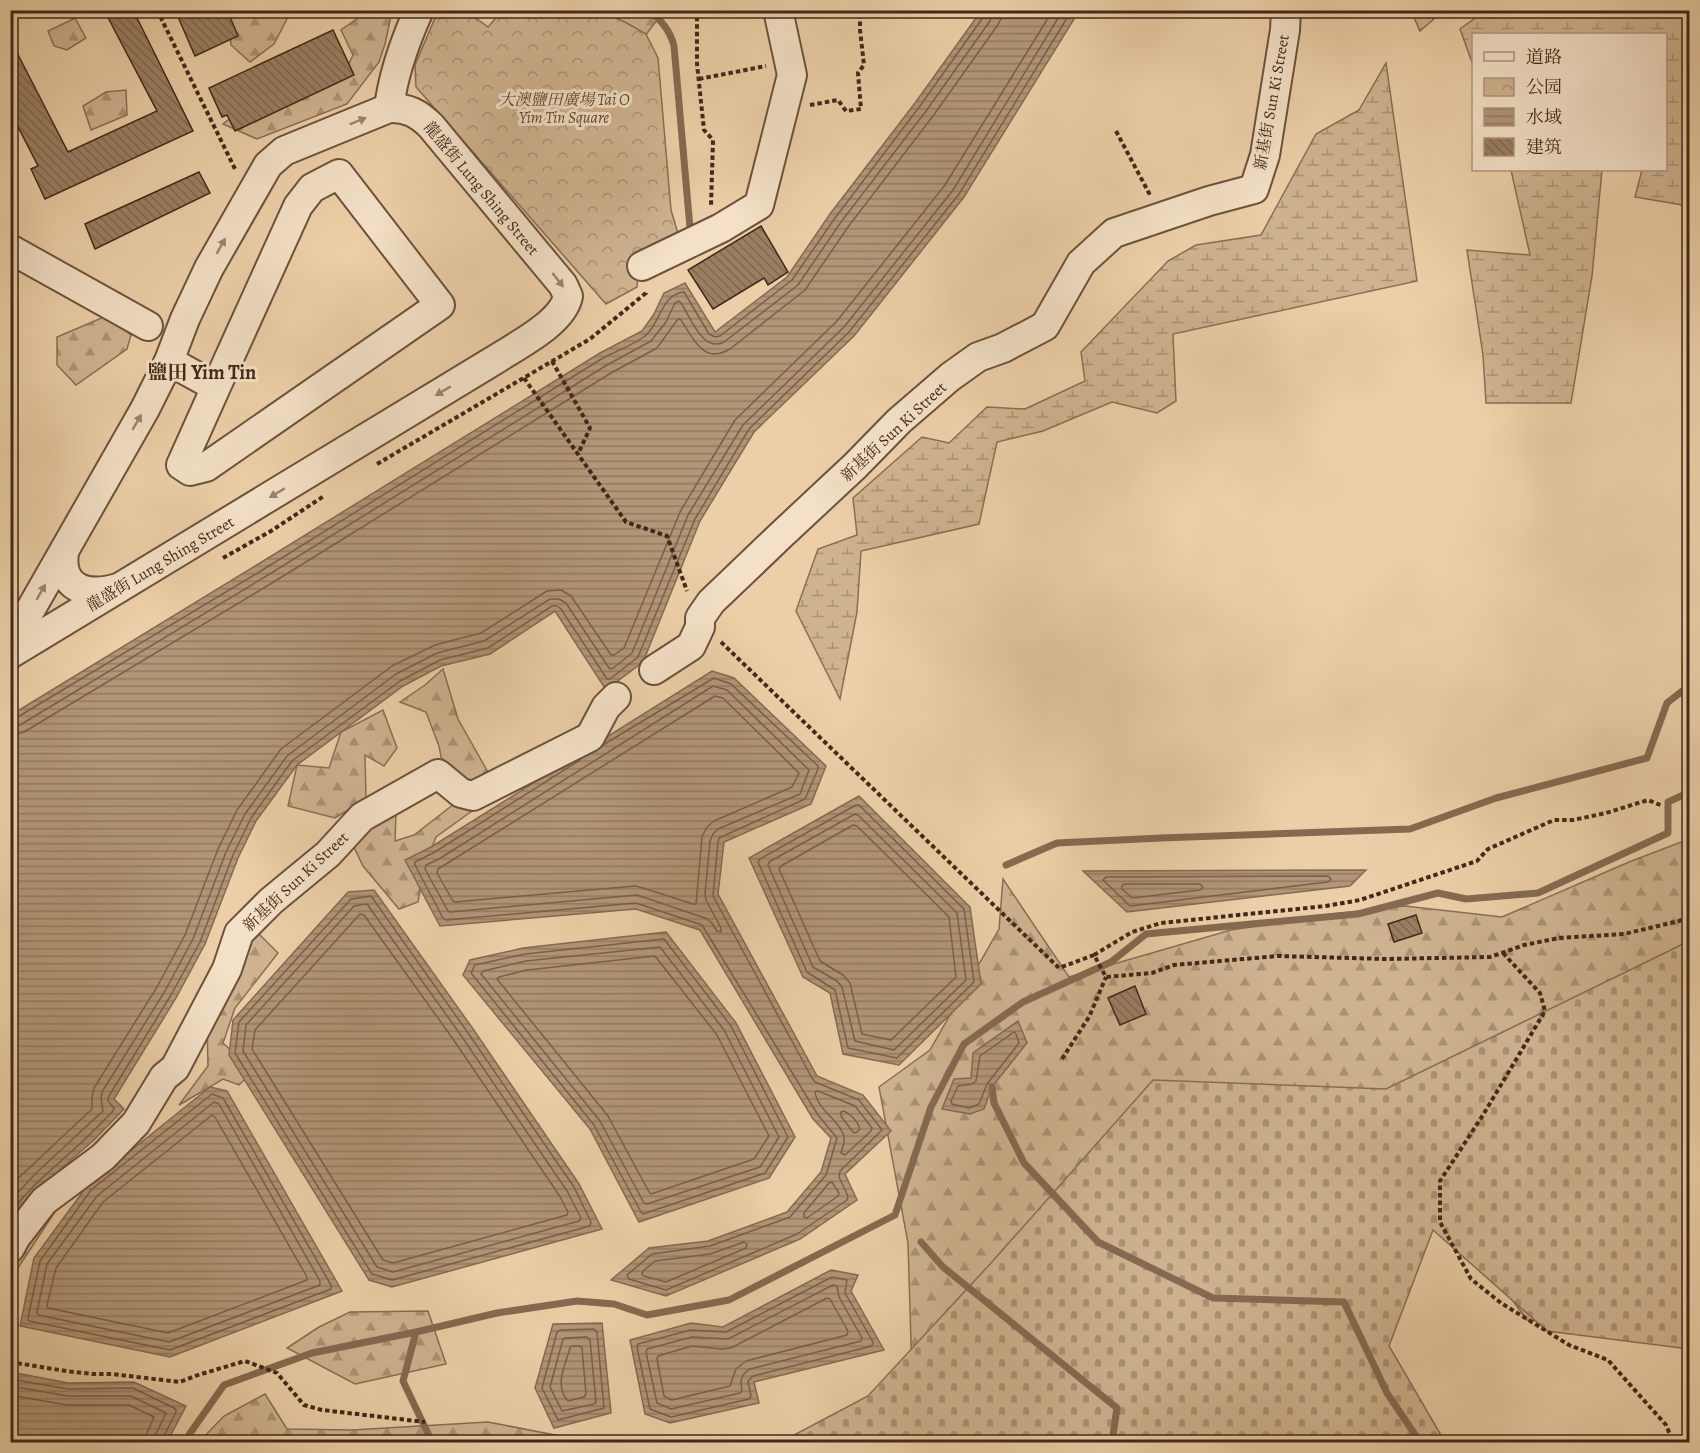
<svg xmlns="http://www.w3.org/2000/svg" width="1700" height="1453" font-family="Alegreya,'Noto Serif SC',serif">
<defs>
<pattern id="forest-firs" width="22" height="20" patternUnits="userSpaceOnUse" patternTransform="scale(1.5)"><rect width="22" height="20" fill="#cfb390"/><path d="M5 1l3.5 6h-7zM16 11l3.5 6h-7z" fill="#aa9275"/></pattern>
<pattern id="wetland-marsh" width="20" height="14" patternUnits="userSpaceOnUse" patternTransform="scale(1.5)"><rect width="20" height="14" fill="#cfb390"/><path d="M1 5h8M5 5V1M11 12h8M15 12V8" fill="none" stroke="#aa9275"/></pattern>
<pattern id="cemetery-stones" width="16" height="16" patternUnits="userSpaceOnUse" patternTransform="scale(1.5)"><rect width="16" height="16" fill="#cfb390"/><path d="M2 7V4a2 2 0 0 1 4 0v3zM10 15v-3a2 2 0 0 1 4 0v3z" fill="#aa9275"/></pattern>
<pattern id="park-crowns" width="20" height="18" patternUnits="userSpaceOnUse" patternTransform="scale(1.5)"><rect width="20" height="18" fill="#cfb390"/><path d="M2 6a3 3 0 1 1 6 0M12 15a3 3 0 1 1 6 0" fill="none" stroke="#aa9275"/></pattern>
<pattern id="water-rules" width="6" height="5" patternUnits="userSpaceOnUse" patternTransform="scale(1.5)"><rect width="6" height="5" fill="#b29677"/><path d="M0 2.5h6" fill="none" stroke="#927a61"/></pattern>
<pattern id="building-back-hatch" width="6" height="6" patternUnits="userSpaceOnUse" patternTransform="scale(1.5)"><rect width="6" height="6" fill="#9a7f63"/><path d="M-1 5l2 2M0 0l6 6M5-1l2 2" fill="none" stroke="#7f6851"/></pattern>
</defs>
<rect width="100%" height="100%" fill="#eccfa8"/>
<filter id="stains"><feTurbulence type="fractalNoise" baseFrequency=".00333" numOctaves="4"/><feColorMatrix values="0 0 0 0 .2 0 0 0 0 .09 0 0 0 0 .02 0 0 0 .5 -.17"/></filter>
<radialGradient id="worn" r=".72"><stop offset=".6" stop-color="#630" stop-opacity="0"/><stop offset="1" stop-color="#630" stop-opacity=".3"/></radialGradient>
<g fill="url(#forest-firs)" stroke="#886e54" stroke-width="1.5">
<path d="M228 11H291L274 44 250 62 231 45Z"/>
<path d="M368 11H392L385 44 379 62 347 104 257 139 223 124 242 109 344 74 353 55 341 30Z"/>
<path d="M555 11H664L638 45Z"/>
<path d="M75 18 86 38 67 50 54 46 48 31Z"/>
<path d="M126 90 127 115 91 130 83 106 106 92Z"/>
<path d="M106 316 131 335 127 349 76 385 57 365V337Z"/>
<path d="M443 669 458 719 489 774 467 786 456 777 441 757 439 746 426 712 400 702 425 685Z"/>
<path d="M383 710 397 748 384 766 365 755 366 799 335 818 288 806 297 765 329 768 341 732Z"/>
<path d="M454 804 472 811 436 837 425 866 418 902 399 909 363 866 352 843 364 808 396 813 395 841 414 835Z"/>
<path d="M1689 839V1275L1665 1326 1527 1320 1443 1205 914 1442 908 1243 879 1087 930 1050 999 929 1003 879 1069 977 1231 930 1332 914 1405 906 1502 917 1629 862Z"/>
<path d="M257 932 278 953 235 1008 223 1043 254 1071 239 1085 223 1079 179 1105 208 1066 207 1025Z"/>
<path d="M60 1204 18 1268 11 1272C10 1249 46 1220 60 1204Z"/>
<path d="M428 1311 446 1364 355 1384 287 1348 319 1327 350 1312Z"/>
<path d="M265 1394 287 1429 352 1430 488 1422 591 1442H199L224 1416Z"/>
</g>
<g fill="url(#wetland-marsh)" stroke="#886e54" stroke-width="1.5">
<path d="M1411 11H1443L1420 31Z"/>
<path d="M1485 11H1689V206L1635 197 1642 170H1666V34H1474L1473 65 1460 29Z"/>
<path d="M1386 63 1417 281 1173 334 1176 401 1157 413 1112 402 1043 431 997 442 979 524 861 551 857 612 840 699 796 611 818 549 857 535 853 498 922 437 949 443 987 407 1025 409 1085 381 1081 352 1168 261 1196 245 1261 235 1316 134 1359 110Z"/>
<path d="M1511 170H1602L1592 276 1571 403H1486L1483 355 1467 250 1530 255Z"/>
</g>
<path fill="url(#cemetery-stones)" stroke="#886e54" stroke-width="1.5" d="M1689 937V1349L1547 1331 1433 1230 1389 1346 1445 1442H781L868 1396 991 1263 1153 1080 1386 1089 1679 946Z"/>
<path fill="url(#park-crowns)" stroke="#886e54" stroke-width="1.5" d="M438 11H466L488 27 502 11H599L625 22 646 34 658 58 671 210 679 237 639 261 637 287 606 304 416 87 415 65Z"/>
<g fill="url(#water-rules)" stroke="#856a51" stroke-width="1.5">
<path d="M981 11H1079L964 197 854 336 754 432 700 521 643 662 606 690 555 611 490 654 441 666 403 686 297 765 256 821 238 858 205 944 176 998 114 1099 124 1109 95 1139 45 1183 11 1226V715L260 563 600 353 642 331 654 314 664 293 685 283 715 332 787 277 830 214 915 103Z"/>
<path d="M712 671 734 678 826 766 811 804 724 842 718 894 817 1076 863 1095 891 1131 845 1174 857 1200 800 1239 666 1296 611 1280 649 1248 708 1241 787 1212 821 1172 831 1138 813 1119 700 930 636 909 440 926 405 860 431 847Z"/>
<path d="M859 796 970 907 981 984 899 1065 843 1054 830 993 803 977 749 858Z"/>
<path d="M1366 870 1350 886 1127 912 1083 871Z"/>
<path d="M374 890 471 1026 579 1184 602 1229 392 1287 369 1280 229 1055 233 1020 348 892Z"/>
<path d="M666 932 736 1023 795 1137 769 1178 639 1222 590 1129 463 975 470 960 523 948Z"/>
<path d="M1018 1021 1027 1043 992 1087 984 1109 970 1114 942 1109 954 1079 971 1078 973 1053Z"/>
<path d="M210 1087 227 1091 342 1291 170 1357 20 1326 34 1258 87 1186Z"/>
<path d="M831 1270 858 1275 851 1291 884 1350 754 1382 759 1403 670 1423 645 1414 630 1340 691 1323 723 1327Z"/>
<path d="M602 1323 611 1413 554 1428 535 1388 553 1324Z"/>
<path d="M11 1372 68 1383 134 1382 186 1406 167 1442H11Z"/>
</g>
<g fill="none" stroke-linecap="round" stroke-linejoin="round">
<g stroke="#7a5f48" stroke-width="1.5">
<path d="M713 686 727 690 809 770 800 794 718 829 713 834 710 841 705 894 706 900 721 928V932L717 931 711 922 705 918 637 895 450 912 448 911 425 869 426 865 439 859Z"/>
<path d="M715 696 723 698 799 773 792 787 714 821 707 827 702 837 696 904H693L643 888 635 886 455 902 453 901 437 873 438 869Z"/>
<path d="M10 719 16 718 264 569 603 358C617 351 633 345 645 336 661 323 661 294 684 292L709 334 715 337 720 336 792 280 835 218 920 106 984 16 985 10"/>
<path d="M10 727 20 725 268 575 607 365 651 341 666 322 675 303 679 301 681 303C691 318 703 353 724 342L798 285 841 222 926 111 990 21 993 10"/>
<path d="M10 736 24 732 272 583 611 373 657 348 678 319 681 320C693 338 703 365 730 349L805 290 848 227 933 116 997 26 1001 19 1002 10"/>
<path d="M580 760 435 852 415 862V865L443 918 446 920 636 903 702 925 818 1115 837 1138 826 1175 790 1217 710 1246 652 1254 627 1275 629 1279 666 1290 797 1234 847 1200 848 1196 839 1177 840 1171 882 1130 859 1100 815 1082 812 1078 713 896 718 842 719 838 805 799 818 769V766L731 684 714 678 603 745"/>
<path d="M856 805H859L964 909 974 982 897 1058 848 1048 835 990 807 972 758 862 760 859Z"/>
<path d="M855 814 858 815 957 913 966 980 894 1050 855 1041 842 987 837 981 813 967 768 865 769 862Z"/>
<path d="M853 825 857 826 949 917 956 977 891 1040 862 1034 850 983 843 975 820 961 779 869 781 866Z"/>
<path d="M1328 876 1331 879 1328 882 1130 906 1103 880 1106 877Z"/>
<path d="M1124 884H1200L1203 887 1200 890 1132 898 1122 889V886Z"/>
<path d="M371 896 466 1030 574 1187 591 1222 590 1226 392 1280 372 1274 235 1053 239 1022 351 899Z"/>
<path d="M367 904 460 1034 567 1191 581 1218 579 1221 393 1272 377 1267 243 1051 246 1025 354 906Z"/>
<path d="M360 914 364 915 453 1039 559 1195 568 1212 567 1215 393 1263 383 1260 252 1049 255 1030Z"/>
<path d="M664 939 731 1026 788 1137 765 1173 643 1214 641 1212 594 1125 471 973 475 965 525 954Z"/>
<path d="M660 947 724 1030 779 1137 760 1167 647 1204 644 1203 600 1121 481 974 483 971 526 961Z"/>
<path d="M655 956 717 1035 769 1136 754 1159 651 1194 649 1192 608 1116 497 979 499 977 527 970Z"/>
<path d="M1014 1032 1016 1034 1019 1043 987 1084 979 1104 969 1108 952 1104 951 1101 958 1086 972 1084 976 1081 980 1056Z"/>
<path d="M818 1091 855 1106 872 1128 871 1131 845 1155 841 1153C842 1148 845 1143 844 1138 843 1123 817 1110 815 1092Z"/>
<path d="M212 1094 223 1098 331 1285V1289L170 1350 29 1321 28 1318 40 1261 91 1190Z"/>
<path d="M214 1102 219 1104 320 1281V1285L169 1342 38 1315 37 1312 47 1264 97 1196Z"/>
<path d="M844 1111C851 1114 858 1122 860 1129L856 1133 853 1132 841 1116V1112Z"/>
<path d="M212 1115 215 1117 307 1277V1280L168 1333 48 1308 47 1305 56 1268 103 1202Z"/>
<path d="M832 1182 839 1193 838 1196 807 1218 804 1217V1213L829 1183Z"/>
<path d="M10 1186 92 1109V1097L94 1088 157 987 185 935 218 849 237 810 281 749 392 666 435 645 481 633 547 591 561 590 571 596 611 655H614L624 648 680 512 735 420 837 321 945 185 1053 10"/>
<path d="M10 1201 36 1173 103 1111 101 1099 102 1092 165 991 193 939 226 852 245 814 287 756 396 674 437 653 484 641 550 599H559L566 603 609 668 612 669 632 653 688 515 743 425 844 327 953 190 1063 10"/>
<path d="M10 1215C24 1193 43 1177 62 1160 80 1144 97 1128 113 1111L114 1108 108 1101 109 1096 171 995 200 942 233 855 251 818 292 761 400 681 440 660 488 648 552 606H557L561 609 607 679H610L638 657 695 519 749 429 849 332 959 194 1072 10"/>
<path d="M744 1242 747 1244 746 1248 666 1282 644 1276 642 1274 643 1271 655 1261 710 1254Z"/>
<path d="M832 1277 847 1280 845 1293 873 1342 872 1346 753 1376 748 1381 751 1396 749 1399 671 1417 650 1409 637 1347 638 1344 691 1330 726 1332Z"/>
<path d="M833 1285 837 1286 839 1297 862 1338 861 1341 750 1369C741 1374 740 1381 742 1391L740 1393 671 1409 657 1403 646 1352 647 1349 692 1337 728 1339Z"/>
<path d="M827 1298 830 1299 848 1331 847 1335 746 1361 736 1369 730 1386 672 1400 664 1396 657 1359 658 1356 692 1346 722 1349 731 1348Z"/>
<path d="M594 1329 597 1332 604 1408 558 1420 542 1388 557 1332 560 1330Z"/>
<path d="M587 1337 590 1340 596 1402 594 1404 562 1411 550 1387 563 1339 565 1338Z"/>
<path d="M572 1346H580L582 1348 586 1394 584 1397 568 1401C554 1386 565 1366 570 1348Z"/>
<path d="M10 1379 68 1389 133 1388 176 1409V1412L163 1438 162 1442"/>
<path d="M10 1386 68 1396H131L166 1413 155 1436V1442"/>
<path d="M10 1395 67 1405H129L154 1417 147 1433 146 1442"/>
</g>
<g stroke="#856a51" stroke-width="7">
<path d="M647 10C661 19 670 30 674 46L690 228"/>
<path d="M1006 865 1057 843 1161 838 1410 829 1496 798 1647 758 1667 703 1690 685"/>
<path d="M992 1087 994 1103 1024 1163 1098 1242 1213 1298 1344 1302 1387 1393 1420 1442"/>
<path d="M921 1242 943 1267 1117 1408 1112 1442"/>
<path d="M416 1332 403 1381 432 1442"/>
<path d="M186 1442V1439L224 1385 312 1353 416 1332 497 1313 577 1301 614 1304 647 1315 729 1300 895 1215 931 1107 964 1044 1023 1002 1111 962 1146 934 1358 914 1438 893 1466 899 1538 893 1668 833V802L1690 792"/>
</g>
</g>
<g fill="url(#building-back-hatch)" stroke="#422818" stroke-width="1.5">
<path d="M104 10H133L193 131 45 199 31 169 38 166 10 111V39L68 152 157 111Z"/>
<path d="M175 10H227L238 36 195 56Z"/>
<path d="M333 30 354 75 235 131 227 115 222 117 209 88Z"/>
<path d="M199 172 210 193 95 249 85 224Z"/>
<path d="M761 226 788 272 768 285 764 278 713 309 688 270Z"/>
<path d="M1416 915 1422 933 1394 942 1388 924Z"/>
<path d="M1135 986 1146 1014 1120 1025 1108 998Z"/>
</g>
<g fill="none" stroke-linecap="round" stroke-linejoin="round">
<g stroke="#6c523c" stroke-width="32">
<g id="minor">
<path d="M389 108C393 75 405 41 419 10"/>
<path d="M10 249 148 326"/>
<path d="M642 266 721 228 759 205 792 75 778 10"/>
<path d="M169 361 216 387 298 206 312 188 339 174 440 305 206 467 190 471 181 465 216 387"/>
<path d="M64 552C59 589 87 597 118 588"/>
<path d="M10 642 24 621 145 409 169 361 185 319 209 268 268 165 284 151 389 108C407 107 419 114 431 126L563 285 568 296C563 323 516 346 493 361L10 654"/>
<path d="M654 670 691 646 700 627V618L711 602 779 537 855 466 899 421 950 377 978 357 1003 348 1045 326 1081 263 1114 233 1209 201 1254 189 1265 155 1285 30 1286 10"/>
<path d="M10 1248 16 1237 44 1201 103 1157 136 1123 164 1077 175 1068 227 969 239 933 271 901 328 854 362 817 438 774 461 793 473 796 590 737 606 707 616 697"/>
</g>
</g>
<g stroke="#422818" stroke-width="4" stroke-dasharray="4.5 3" stroke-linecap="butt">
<path d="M157 10 236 171"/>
<path d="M693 10 697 19V64L704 130 713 140 711 206"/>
<path d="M699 79 766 66"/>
<path d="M810 105 838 100 846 111 861 109 858 73 864 65 860 30V10"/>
<path d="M1116 131 1150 195"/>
<path d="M552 361 590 428 578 454"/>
<path d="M524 378 626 522 667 536 687 591"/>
<path d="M377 464 590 339 646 293V291"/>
<path d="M223 558 271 531 324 496"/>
<path d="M721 642 1059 968 1094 955 1106 977 1152 973 1174 965 1278 956 1385 959 1490 957 1524 945 1559 938 1624 934 1679 921 1690 917"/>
<path d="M1503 953 1540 993 1545 1011 1483 1115 1440 1181V1222L1471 1279 1501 1303 1569 1345 1608 1360 1666 1425 1673 1442"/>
<path d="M1094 955 1132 932 1161 923 1326 906 1360 900 1477 861 1488 849 1554 820H1573L1606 813 1648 800 1663 806"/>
<path d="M1062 1059 1089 1017 1106 977"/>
<path d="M10 1362 66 1371 92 1374H112L180 1382 198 1375 245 1361 277 1373 304 1405 322 1410 425 1422"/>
</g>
<use href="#minor" stroke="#f3e0c6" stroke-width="28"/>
</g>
<defs><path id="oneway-solid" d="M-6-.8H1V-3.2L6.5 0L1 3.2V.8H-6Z" transform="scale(1.5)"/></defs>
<g fill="#9a846f">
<use href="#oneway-solid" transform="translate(358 121) rotate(-22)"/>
<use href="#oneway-solid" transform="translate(221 246) rotate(-61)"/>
<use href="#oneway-solid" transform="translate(558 280) rotate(52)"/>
<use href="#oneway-solid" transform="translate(443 391) rotate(149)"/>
<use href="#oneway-solid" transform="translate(137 422) rotate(-60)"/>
<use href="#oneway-solid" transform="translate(277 493) rotate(149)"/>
<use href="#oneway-solid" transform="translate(41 592) rotate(-60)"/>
</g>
<g text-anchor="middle" stroke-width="6" stroke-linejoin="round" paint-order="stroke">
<g font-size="16" font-style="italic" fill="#5e4430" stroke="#f3e0c6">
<text x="564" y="105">大澳鹽田廣場 Tai O<tspan x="564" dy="18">Yim Tin Square</tspan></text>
</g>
<g font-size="16" fill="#422818" stroke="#f3e0c6">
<text transform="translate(1271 102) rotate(-80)" y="6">新基街 Sun Ki Street</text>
<text transform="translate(482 188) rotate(50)" y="6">龍盛街 Lung Shing Street</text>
<text transform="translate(893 431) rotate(-43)" y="6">新基街 Sun Ki Street</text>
<text transform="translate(160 563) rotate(-31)" y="6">龍盛街 Lung Shing Street</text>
<text transform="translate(295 881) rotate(-43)" y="6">新基街 Sun Ki Street</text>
</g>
<g font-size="20" font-weight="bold" fill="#422818" stroke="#f3e0c6">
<text x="202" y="379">鹽田 Yim Tin</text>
</g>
</g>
<rect width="1700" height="1453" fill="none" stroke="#eccfa8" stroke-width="36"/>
<rect x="12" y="12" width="1676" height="1429" fill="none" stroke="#422818" stroke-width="3"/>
<rect x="18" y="18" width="1664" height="1417" fill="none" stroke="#422818" stroke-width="1.5"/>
<rect x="1472" y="33" width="195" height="138" fill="#f3e0c6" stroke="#ac9680" stroke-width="1.5"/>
<rect x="1484" y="52" width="30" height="9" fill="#f3e0c6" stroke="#ac9680" stroke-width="1.5"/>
<text x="1526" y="63" font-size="18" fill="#422818">道路</text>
<rect x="1484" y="78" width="30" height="18" fill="url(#park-crowns)" stroke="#ac9680" stroke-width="1.5"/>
<text x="1526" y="93" font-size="18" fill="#422818">公园</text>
<rect x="1484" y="108" width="30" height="18" fill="url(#water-rules)" stroke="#ac9680" stroke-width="1.5"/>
<text x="1526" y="123" font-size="18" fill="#422818">水域</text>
<rect x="1484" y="138" width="30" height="18" fill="url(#building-back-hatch)" stroke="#ac9680" stroke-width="1.5"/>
<text x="1526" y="153" font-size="18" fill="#422818">建筑</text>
<rect width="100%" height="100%" filter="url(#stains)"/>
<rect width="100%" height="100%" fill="url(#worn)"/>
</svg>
